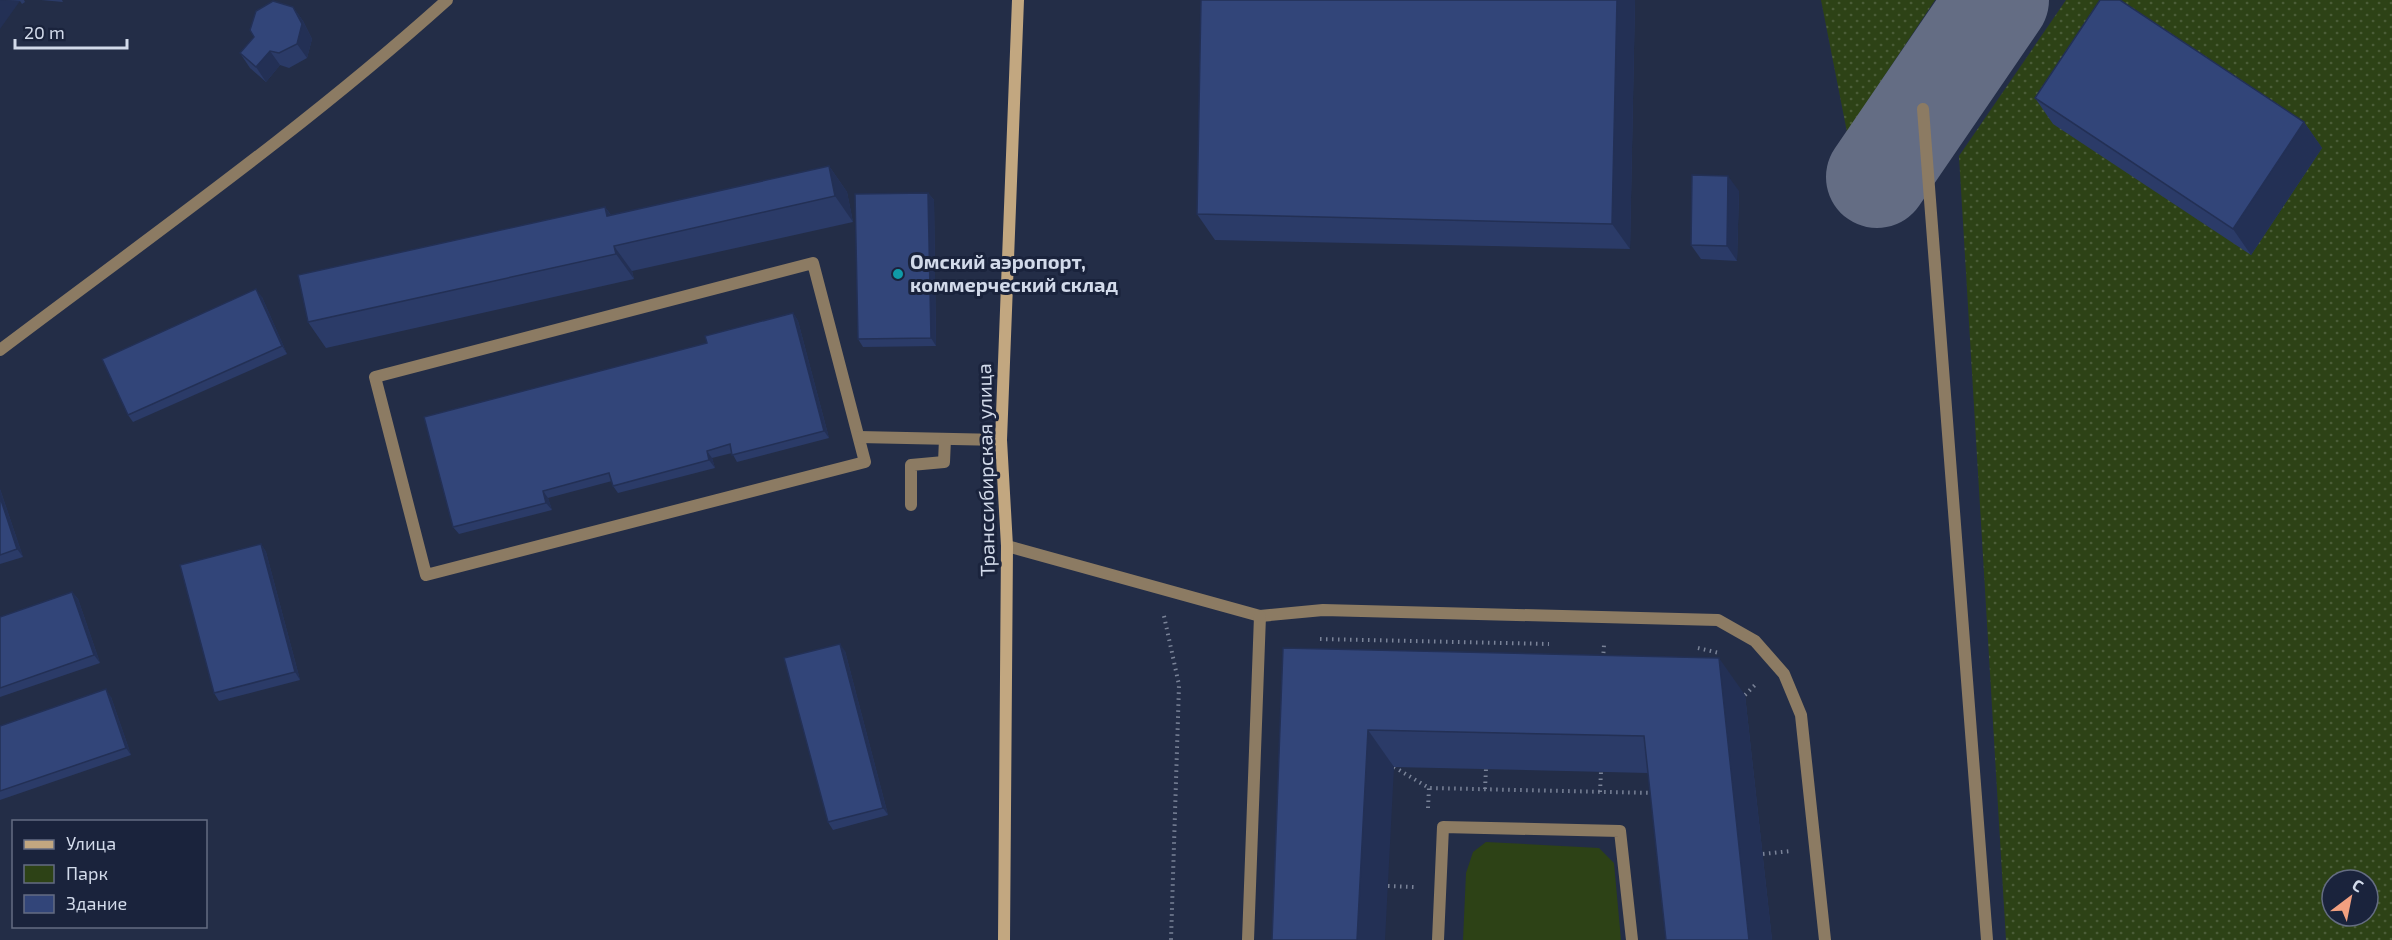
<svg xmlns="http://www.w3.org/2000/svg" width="2392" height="940" font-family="'Exo 2',sans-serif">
<defs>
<pattern id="grass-dots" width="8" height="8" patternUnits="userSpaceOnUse" patternTransform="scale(1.5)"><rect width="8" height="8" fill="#2d4216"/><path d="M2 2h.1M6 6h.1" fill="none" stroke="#4b5d38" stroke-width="1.8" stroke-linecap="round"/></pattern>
</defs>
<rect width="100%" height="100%" fill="#232d47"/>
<g fill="url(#grass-dots)" fill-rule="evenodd">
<path d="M1821 0H1935L1847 132Z"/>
<path d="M2066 0H2392V940H2006L1959 156ZM2332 880H2368V916H2332Z"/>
</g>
<path fill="#2d4216" d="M1486 842 1599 848 1614 863 1621 940H1463L1466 873 1473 852Z"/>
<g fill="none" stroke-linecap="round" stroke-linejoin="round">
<path stroke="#646d84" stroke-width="102" d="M1877 177 1998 0"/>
<g stroke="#7a8398" stroke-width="4" stroke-dasharray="1.5 4.5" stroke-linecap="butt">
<path d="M1164 616 1179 685 1171 940"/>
<path d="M1320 639 1549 644"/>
<path d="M1698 648 1719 653"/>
<path d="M1603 659 1604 645"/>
<path d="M1745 695 1757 683"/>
<path d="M1394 767 1429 788 1654 793"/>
<path d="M1485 789 1486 769"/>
<path d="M1600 792 1601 772"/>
<path d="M1428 808 1429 788"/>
<path d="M1763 854 1791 851"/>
<path d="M1388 886 1414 887"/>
</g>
<g stroke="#8c7b63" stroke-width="12">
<path d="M1923 109 1987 940"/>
<path d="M813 263 865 462 426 575 375 377Z"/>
<path d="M0 350C151 236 307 126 447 0"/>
<path d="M859 437 1001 440"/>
<path d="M911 505V465L944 462 945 439"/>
<path d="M1007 546 1260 616 1323 610 1718 620 1755 641 1784 674 1801 715 1825 940"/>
<path d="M1248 940 1260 616"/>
<path d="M1438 940 1443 827 1620 831 1632 940"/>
</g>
<path stroke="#c2a780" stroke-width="12" d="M1004 940 1007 546 1001 440 1018 0"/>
</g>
<g fill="#2b3b68">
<path d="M0 0H24L25 2 22 4 20 1Z"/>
<path d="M41 0H62L63 2Z"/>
<path d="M1201 0H1635L1630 249 1215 240 1197 214Z"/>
<path d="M293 7 303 21 312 39 307 58 289 68 280 65 266 82 250 68 240 53 254 37Z"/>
<path d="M2035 98 2304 122 2322 148 2251 255 2053 124Z"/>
<path d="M829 166 847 192 853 222 632 271 634 279 326 348 308 322 605 207 611 215Z"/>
<path d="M1739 191 1737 261 1701 259 1691 245Z"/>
<path d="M928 193 934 200 936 346 863 347 858 339Z"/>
<path d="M262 297 287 354 133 422 128 415Z"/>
<path d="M793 313 798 321 829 438 737 462 732 453 712 458 715 468 618 493 613 486 612 481 548 498 552 510 459 534 453 527 707 343Z"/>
<path d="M0 489 23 557 0 564Z"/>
<path d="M261 544 266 552 300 680 219 701 214 693Z"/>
<path d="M72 592 78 599 100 663 0 697V617Z"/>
<path d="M1283 648 1745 695 1772 940H1666L1648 773 1394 767Z"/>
<path d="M845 651 888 815 833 830 828 822Z"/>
<path d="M111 697 131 755 0 800V726Z"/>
</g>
<g fill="#233055">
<path d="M0 0 20 1 0 29Z"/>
<path d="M1617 0H1635L1630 249 1612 224Z"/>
<path d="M293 7 303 21 312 39 307 58 297 44Z"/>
<path d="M270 51 280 65 266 82 256 67Z"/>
<path d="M2304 122 2322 148 2251 255 2233 229Z"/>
<path d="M829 166 847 192 853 222 835 196Z"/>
<path d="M1728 176 1739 191 1737 261 1727 246Z"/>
<path d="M928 193 934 200 936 346 931 338Z"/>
<path d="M605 207 623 233 607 216Z"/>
<path d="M614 246 632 271 634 279 616 254Z"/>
<path d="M256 289 262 297 287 354 282 346Z"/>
<path d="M793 313 798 321 829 438 824 431Z"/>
<path d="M707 451 712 458 715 468 709 460Z"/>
<path d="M0 489 23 557 17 549 0 497Z"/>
<path d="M543 491 548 498 552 510 546 503Z"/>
<path d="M261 544 266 552 300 680 295 672Z"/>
<path d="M72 592 78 599 100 663 94 655Z"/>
<path d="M840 644 845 651 888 815 883 808Z"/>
<path d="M1719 658 1745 695 1772 940H1749Z"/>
<path d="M106 689 111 697 131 755 126 748Z"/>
<path d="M1368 730 1394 767 1385 940H1357Z"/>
</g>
<g fill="#324579" stroke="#233055" stroke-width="1.5">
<path d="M1201 0H1617L1612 224 1197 214Z"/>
<path d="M2100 0H2120L2304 122 2233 229 2035 98Z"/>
<path d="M273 1 293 7 302 24 297 44 279 53 270 51 256 67 240 53 254 37 250 30 256 11Z"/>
<path d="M829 166 835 196 614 246 616 254 308 322 298 275 605 207 607 216Z"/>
<path d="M1692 175 1728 176 1727 246 1691 245Z"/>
<path d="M928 193 931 338 858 339 855 194Z"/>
<path d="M256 289 282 346 128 415 102 359Z"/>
<path d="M793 313 824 431 732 455 730 444 707 451 709 460 613 486 609 473 543 491 546 503 453 527 424 417 707 343 705 336Z"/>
<path d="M0 497 17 549 0 555Z"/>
<path d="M261 544 295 672 214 693 180 565Z"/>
<path d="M72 592 94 655 0 688V617Z"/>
<path d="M840 644 883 808 828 822 784 658Z"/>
<path d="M1283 648 1719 658 1749 940H1666L1644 736 1368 730 1357 940H1272Z"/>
<path d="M106 689 126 748 0 791V726Z"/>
</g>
<circle fill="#0f9aa8" stroke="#1a233c" stroke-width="2" cx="898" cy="274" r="6"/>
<g text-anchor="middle" stroke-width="6" stroke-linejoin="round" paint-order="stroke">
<g font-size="20" font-weight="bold" fill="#d2daea" stroke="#1a233c" text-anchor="start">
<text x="910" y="269">Омский аэропорт,<tspan x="910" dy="23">коммерческий склад</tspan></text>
</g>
<g font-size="20" fill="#d2daea" stroke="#1a233c">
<text transform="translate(986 470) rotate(-91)" y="7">Транссибирская улица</text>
</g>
</g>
<rect x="12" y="820" width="195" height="108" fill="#1a233c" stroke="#646c82" stroke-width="1.5"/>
<rect x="24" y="840" width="30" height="9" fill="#c2a780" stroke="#646c82" stroke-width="1.5"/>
<text x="66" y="850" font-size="18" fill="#d2daea">Улица</text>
<rect x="24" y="865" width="30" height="18" fill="#2d4216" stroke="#646c82" stroke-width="1.5"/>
<text x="66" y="880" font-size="18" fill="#d2daea">Парк</text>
<rect x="24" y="895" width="30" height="18" fill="#324579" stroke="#646c82" stroke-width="1.5"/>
<text x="66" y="910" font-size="18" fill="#d2daea">Здание</text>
<g transform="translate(2350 898) rotate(32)"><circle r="28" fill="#1a233c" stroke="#646c82" stroke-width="1.5"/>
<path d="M0-4.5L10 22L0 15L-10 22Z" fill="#f2a080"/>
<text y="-9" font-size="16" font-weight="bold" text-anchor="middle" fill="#d2daea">С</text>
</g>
<path d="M15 39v9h112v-9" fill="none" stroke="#d2daea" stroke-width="3"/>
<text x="24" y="39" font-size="18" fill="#d2daea" stroke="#1a233c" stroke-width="4.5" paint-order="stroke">20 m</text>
</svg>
